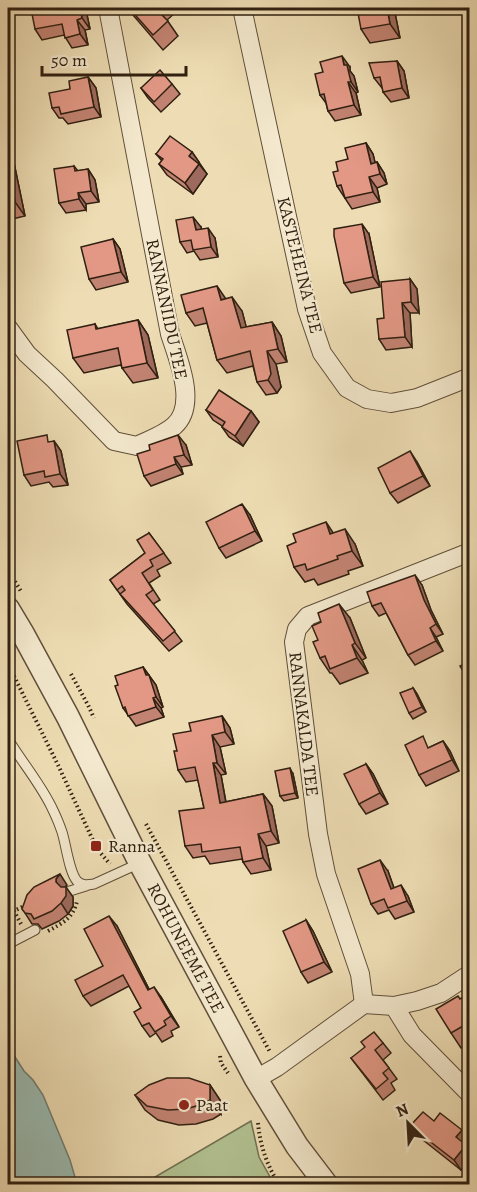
<svg xmlns="http://www.w3.org/2000/svg" width="477" height="1192" font-family="Alegreya,serif">
<rect width="100%" height="100%" fill="#eeddb4"/>
<filter id="stains"><feTurbulence type="fractalNoise" baseFrequency=".00333" numOctaves="4"/><feColorMatrix values="0 0 0 0 .2 0 0 0 0 .09 0 0 0 0 .02 0 0 0 .5 -.17"/></filter>
<radialGradient id="worn" r=".72"><stop offset=".6" stop-color="#630" stop-opacity="0"/><stop offset="1" stop-color="#630" stop-opacity=".3"/></radialGradient>
<path fill="#b2c292" stroke="#717152" stroke-width="1.5" d="M251 1121 259 1157 274 1184H143Z"/>
<path fill="#9abbb2" stroke="#707d72" stroke-width="1.5" d="M8 1046 24 1071 33 1080 43 1095 70 1160 77 1184H8Z"/>
<g fill="none" stroke-linecap="round" stroke-linejoin="round">
<g stroke="#604f3a" stroke-width="11">
<g id="service">
<path d="M8 739C22 762 39 782 51 806 55 814 59 823 62 832 66 844 69 872 77 881 82 886 88 885 94 884L140 863"/>
<path d="M70 891 86 886"/>
<path d="M8 944 35 930"/>
</g>
</g>
<g stroke="#604f3a" stroke-width="20">
<g id="minor">
<path d="M242 8 307 309 322 353 347 388 367 399 391 403 417 398 470 377"/>
<path d="M8 328 27 354 55 380 114 441 137 446C149 440 164 435 174 426 198 405 178 359 170 334L108 8"/>
<path d="M364 1004 360 974 326 874 318 834 294 642 297 629 308 616 470 552"/>
<path d="M394 1006 412 1035 470 1094"/>
<path d="M256 1079 277 1067 364 1004 394 1006 417 1001 441 993 470 974"/>
</g>
</g>
<g stroke="#604f3a" stroke-width="25">
<path id="tertiary" d="M8 609 23 634 68 717 140 863 256 1079 297 1146 326 1184"/>
</g>
<g stroke="#302011" stroke-width="4" stroke-dasharray="1.5 3" stroke-linecap="butt">
<path d="M8 570 22 593"/>
<path d="M8 664 58 765 97 849 110 864"/>
<path d="M71 674 88 705 94 718"/>
<path d="M146 824 270 1052"/>
<path d="M21 924 14 911 26 905"/>
<path d="M48 931C63 923 73 918 77 901"/>
<path d="M220 1056 221 1063 228 1073"/>
<path d="M258 1123C260 1145 267 1166 279 1184"/>
</g>
<use href="#service" stroke="#f4e9ce" stroke-width="9"/>
<use href="#minor" stroke="#f4e9ce" stroke-width="18"/>
<use href="#tertiary" stroke="#f4e9ce" stroke-width="22"/>
</g>
<g fill="#c28372" stroke="#302011" stroke-width="1.5">
<path d="M40 8H84L86 10 90 29 85 30 88 45 72 48 64 35 42 40 35 29Z"/>
<path d="M127 8H173L176 12 167 20 178 36 163 50Z"/>
<path d="M394 8 400 38 370 43 361 29Z"/>
<path d="M397 61 404 71 409 98 391 102 383 92V88H382L374 78Z"/>
<path d="M350 67V71L354 76 358 92 356 93 361 115 335 121 328 111 326 103 320 95Z"/>
<path d="M88 77 96 88 101 117 68 124 63 118H59L52 108Z"/>
<path d="M172 84 180 94 161 112 148 98 141 88Z"/>
<path d="M366 143 373 154 375 163 377 162 384 173 387 184 377 188 380 202 352 209 337 186 338 171 348 159Z"/>
<path d="M8 150 13 158 25 216 8 220Z"/>
<path d="M192 152 207 174 193 194 167 175 159 164 162 161 156 154Z"/>
<path d="M74 166 78 171 88 169 95 180 99 202 86 204V210L66 213 59 203Z"/>
<path d="M201 227V229L215 238 218 257 200 260 194 251 187 253 180 242Z"/>
<path d="M369 234 380 287 351 293 344 283Z"/>
<path d="M113 239 120 249 128 282 96 290 89 279Z"/>
<path d="M410 279 417 289 419 313H410L412 347 386 350 379 339 384 318Z"/>
<path d="M226 299 242 311 246 327 272 322 281 336 287 362 276 364 281 387 277 393 266 395 257 382 253 366 227 373 217 360 207 323 195 326 186 313Z"/>
<path d="M138 320 148 335 158 378 133 383 122 368 121 365 84 373 73 358 95 324 98 329Z"/>
<path d="M206 410 251 411 259 422 243 446 229 437 222 427V426L213 420Z"/>
<path d="M54 441 61 451 68 485 53 487 49 482 31 486 24 475 52 442Z"/>
<path d="M186 445 192 465 181 467 183 474 151 486 144 476Z"/>
<path d="M417 462 430 486 398 503 390 493Z"/>
<path d="M250 515 262 541 226 558 219 548Z"/>
<path d="M149 533 171 563 157 570 160 576 149 583 160 600 153 604 182 641 169 651 127 604 110 580 145 553Z"/>
<path d="M334 533 355 544 363 566 348 571 349 574 318 585 314 579 305 582 294 567Z"/>
<path d="M422 585 431 610 443 634 436 637 443 651 415 665 408 655 386 613 379 616 372 606Z"/>
<path d="M350 618 366 658 362 660 368 673 340 684 332 673H330L320 658Z"/>
<path d="M143 667 156 685 163 707 161 708 164 717 136 726 123 708 118 685Z"/>
<path d="M413 688 417 694 426 712 413 719 409 713Z"/>
<path d="M222 716 230 728 234 744 220 747 226 774 221 775 226 802 263 794 272 806 279 843 266 846 271 870 251 874 243 862 242 859 210 864 205 856 193 858 185 846 204 808 198 780 186 782 178 770 177 751Z"/>
<path d="M443 741 450 751 459 771 426 786 419 775 430 747Z"/>
<path d="M366 764 373 774 388 804 366 814 359 804Z"/>
<path d="M293 774 298 798 284 801 280 796Z"/>
<path d="M388 871 394 888 408 896 414 912 395 919 389 910 378 914 371 904Z"/>
<path d="M67 885 65 887 73 897V906L68 914 59 921 42 929 38 924H32L25 913Z"/>
<path d="M306 920 313 931 332 972 308 983 301 972Z"/>
<path d="M117 926 149 989 161 997 179 1027 171 1031 173 1036 162 1042 156 1033 150 1037 142 1026 141 1008 129 986 91 1006 83 996 103 966Z"/>
<path d="M470 993V1043L461 1048 451 1033 461 999Z"/>
<path d="M383 1043 391 1053 383 1060 397 1079 391 1083 395 1090 383 1100 351 1058Z"/>
<path d="M210 1085 220 1100 221 1114 213 1119 196 1124 179 1125 158 1120 145 1110 135 1095Z"/>
<path d="M434 1121 469 1141 466 1145 470 1150V1160L461 1170 418 1136 410 1126Z"/>
</g>
<g fill="#9e6a5d" stroke="#302011" stroke-width="1.5">
<path d="M80 8H84L86 10 90 29 82 18Z"/>
<path d="M387 8H394L400 38 390 24Z"/>
<path d="M77 20 85 30 88 45 80 34Z"/>
<path d="M342 56 350 67V71L354 76 358 92 351 82 344 65Z"/>
<path d="M397 61 404 71 409 98 402 88Z"/>
<path d="M88 77 96 88 101 117 94 107Z"/>
<path d="M348 82 356 93 361 115 354 105Z"/>
<path d="M366 143 373 154 378 174 371 164Z"/>
<path d="M8 150 13 158 25 216 15 202 8 165Z"/>
<path d="M192 152 199 162 196 167 189 156Z"/>
<path d="M377 162 384 173 387 184 380 174Z"/>
<path d="M199 164 207 174 193 194 185 183Z"/>
<path d="M88 169 95 180 99 202 91 191Z"/>
<path d="M369 177 377 188 380 202 373 192Z"/>
<path d="M78 193 86 204V210L79 199Z"/>
<path d="M193 217 201 227 203 240 196 230Z"/>
<path d="M362 224 369 234 380 287 373 277Z"/>
<path d="M208 228 215 238 218 257 211 247Z"/>
<path d="M113 239 120 249 128 282 121 272Z"/>
<path d="M410 279 417 289 419 313 411 302Z"/>
<path d="M217 286 226 299 221 300Z"/>
<path d="M232 297 242 311 250 341 241 328Z"/>
<path d="M402 303 410 313 412 347 405 337Z"/>
<path d="M138 320 148 335 158 378 147 363Z"/>
<path d="M272 322 281 336 287 362 278 349Z"/>
<path d="M267 351 276 364 281 387 277 393 268 380Z"/>
<path d="M251 411 259 422 243 446 235 436Z"/>
<path d="M178 435 186 445 192 465 184 455Z"/>
<path d="M54 441 61 451 68 485 60 474Z"/>
<path d="M410 451 417 462 430 486 423 476Z"/>
<path d="M174 457 181 467 183 474 176 464Z"/>
<path d="M242 504 250 515 262 541 255 531Z"/>
<path d="M326 522 336 537 330 534Z"/>
<path d="M345 529 355 544 363 566 352 551Z"/>
<path d="M415 575 422 585 431 610 443 634 436 624 424 600Z"/>
<path d="M339 604 350 618 366 658 355 643Z"/>
<path d="M430 628 436 637 443 651 436 641Z"/>
<path d="M352 645 362 660 368 673 357 658Z"/>
<path d="M143 667 156 685 163 707 156 697 146 675Z"/>
<path d="M413 688 417 694 426 712 422 707Z"/>
<path d="M153 698 161 708 164 717 156 707Z"/>
<path d="M222 716 230 728 234 744 225 732Z"/>
<path d="M212 735 220 747 226 774 217 763Z"/>
<path d="M443 741 450 751 459 771 452 760Z"/>
<path d="M213 763 221 775 228 815 220 803Z"/>
<path d="M366 764 373 774 388 804 380 793Z"/>
<path d="M290 768 293 774 298 798 295 793Z"/>
<path d="M263 794 272 806 279 843 271 831Z"/>
<path d="M258 834 266 846 271 870 263 858Z"/>
<path d="M380 860 388 871 398 900 391 889Z"/>
<path d="M60 874 67 885 64 889 63 892 56 882V879Z"/>
<path d="M401 885 408 896 414 912 407 901Z"/>
<path d="M66 887 73 897V906L68 914 61 903Z"/>
<path d="M109 916 117 926 155 1001 148 990Z"/>
<path d="M306 920 313 931 332 972 324 962Z"/>
<path d="M154 987 161 997 179 1027 171 1016Z"/>
<path d="M210 1085 220 1100 221 1114 210 1100Z"/>
<path d="M462 1130 469 1141 463 1148 456 1137Z"/>
<path d="M466 1145 470 1150V1160L461 1170 454 1160Z"/>
</g>
<g fill="#e29885" stroke="#302011" stroke-width="1.5">
<path d="M40 8H80L82 18 77 20 80 34 65 38 62 24 35 29 31 9Z"/>
<path d="M129 8H155L168 21 153 35Z"/>
<path d="M357 8H387L390 24 361 29Z"/>
<path d="M342 56 344 65H347L351 82H348L354 105 328 111 324 94 320 95 315 74 323 72 320 62Z"/>
<path d="M397 61 402 88 383 92 380 77 374 78 369 63Z"/>
<path d="M160 70 172 84 154 102 141 88Z"/>
<path d="M88 77 94 107 61 114 59 107 52 108 49 93 70 89 69 81Z"/>
<path d="M170 136 192 152 189 156 199 164 185 183 159 164 163 159 156 154Z"/>
<path d="M366 143 371 164 377 162 380 174 369 177 373 192 345 198 341 185 337 186 333 172 338 171 336 162 348 159 345 148Z"/>
<path d="M8 165 15 202 8 203Z"/>
<path d="M74 166 75 171 88 169 91 191 78 193 79 199 59 203 54 169Z"/>
<path d="M193 217 196 230 208 228 211 247 193 250 191 240 180 242 176 220Z"/>
<path d="M362 224 373 277 344 283 334 236V229Z"/>
<path d="M113 239 121 272 89 279 81 247Z"/>
<path d="M410 279 411 302 402 303 405 337 379 339 377 319 384 318 381 282Z"/>
<path d="M217 286 221 300 232 297 241 328 272 322 278 349 267 351 271 374 268 380 257 382 250 351 217 360 203 308 186 313 181 295Z"/>
<path d="M470 288V302L465 290Z"/>
<path d="M138 320 147 363 122 368 118 348 73 358 67 330 95 324 96 329Z"/>
<path d="M219 390 251 411 235 436 222 427 225 422 206 410Z"/>
<path d="M470 429V449H469L465 430Z"/>
<path d="M47 435 48 442 54 441 60 474 45 477 44 471 24 475 17 441Z"/>
<path d="M178 435 184 455 174 457 176 464 144 476 137 454 150 450 149 445Z"/>
<path d="M410 451 423 476 390 493 378 468Z"/>
<path d="M242 504 255 531 219 548 206 522Z"/>
<path d="M326 522 330 534 345 529 352 551 337 556 338 559 307 570 305 564 294 567 287 546 296 542 293 534Z"/>
<path d="M149 533 164 553 150 560 153 566 142 573 153 590 146 595 175 631 163 641 120 594 125 590 122 586 117 590 110 580 145 553 137 540Z"/>
<path d="M415 575 424 600 436 624 430 628 436 641 408 655 381 603 372 606 367 592Z"/>
<path d="M339 604 355 643 352 645 357 658 330 669 325 656 320 658 313 642 318 640 312 626 321 622 318 613Z"/>
<path d="M470 661V682L460 666Z"/>
<path d="M143 667 146 675H149L156 697 153 698 156 707 128 716 125 707 123 708 115 686 118 685 115 676Z"/>
<path d="M413 688 422 707 409 713 400 693Z"/>
<path d="M222 716 225 732 212 735 217 763H213L220 803 263 794 271 831 258 834 263 858 243 862 240 847 202 852 201 844 185 846 179 811 204 808 195 767 178 770 174 751H177L173 734 191 731 189 723Z"/>
<path d="M423 736 428 748 443 741 452 760 419 775 405 745Z"/>
<path d="M366 764 380 793 359 804 344 774Z"/>
<path d="M290 768 295 793 280 796 275 771Z"/>
<path d="M380 860 391 889 401 885 407 901 388 908 384 899 371 904 358 869Z"/>
<path d="M60 874 56 879V882L61 887H66V896L61 903 52 911 34 919 31 914 25 913 22 909 27 895 34 887Z"/>
<path d="M109 916 148 990 154 987 171 1016 164 1021 166 1025 155 1032 149 1023 142 1026 134 1012 141 1008 123 975 83 996 75 980 103 966 84 929Z"/>
<path d="M306 920 324 962 301 972 283 931Z"/>
<path d="M470 993V1022L451 1033 436 1009 458 996 460 999Z"/>
<path d="M374 1032 383 1043 375 1050 389 1068 383 1073 388 1079 376 1089 351 1058 365 1047 361 1042Z"/>
<path d="M167 1078H189L210 1085V1100L203 1104 186 1109 168 1110 147 1106 135 1095 149 1085Z"/>
<path d="M423 1112 434 1121 440 1113 462 1130 456 1137 466 1145 454 1160 410 1126Z"/>
</g>
<g fill="#8f2418" stroke="#f4e9ce" stroke-width="2">
<rect x="90" y="840" width="12" height="12" rx="3"/>
<circle cx="184" cy="1105" r="6"/>
</g>
<g text-anchor="middle" stroke-width="4.5" stroke-linejoin="round" paint-order="stroke">
<g font-size="18" fill="#302011" stroke="#f4e9ce">
<text transform="translate(300 265) rotate(76)" y="6">KASTEHEINA TEE</text>
<text transform="translate(167 309) rotate(78)" y="6">RANNANIIDU TEE</text>
<text transform="translate(304 724) rotate(83)" y="6">RANNAKALDA TEE</text>
<text transform="translate(186 948) rotate(62)" y="6">ROHUNEEME TEE</text>
</g>
<g font-size="18" fill="#302011" stroke="#f4e9ce" text-anchor="start">
<text x="108" y="852">Ranna</text>
<text x="196" y="1111">Paat</text>
</g>
</g>
<rect width="477" height="1192" fill="none" stroke="#eeddb4" stroke-width="30"/>
<rect x="9" y="9" width="459" height="1174" fill="none" stroke="#302011" stroke-width="3"/>
<rect x="15" y="15" width="447" height="1162" fill="none" stroke="#302011" stroke-width="1.5"/>
<g transform="translate(408 1123) rotate(336)" stroke="#f4e9ce" stroke-width="4.5" paint-order="stroke">
<path d="M0-4.5L10 22L0 15L-10 22Z" fill="#302011"/>
<text y="-9" font-size="16" font-weight="bold" text-anchor="middle" fill="#302011">N</text>
</g>
<path d="M42 66v9h144v-9" fill="none" stroke="#302011" stroke-width="3"/>
<text x="51" y="66" font-size="18" fill="#302011" stroke="#f4e9ce" stroke-width="4.5" paint-order="stroke">50 m</text>
<rect width="100%" height="100%" filter="url(#stains)"/>
<rect width="100%" height="100%" fill="url(#worn)"/>
</svg>
